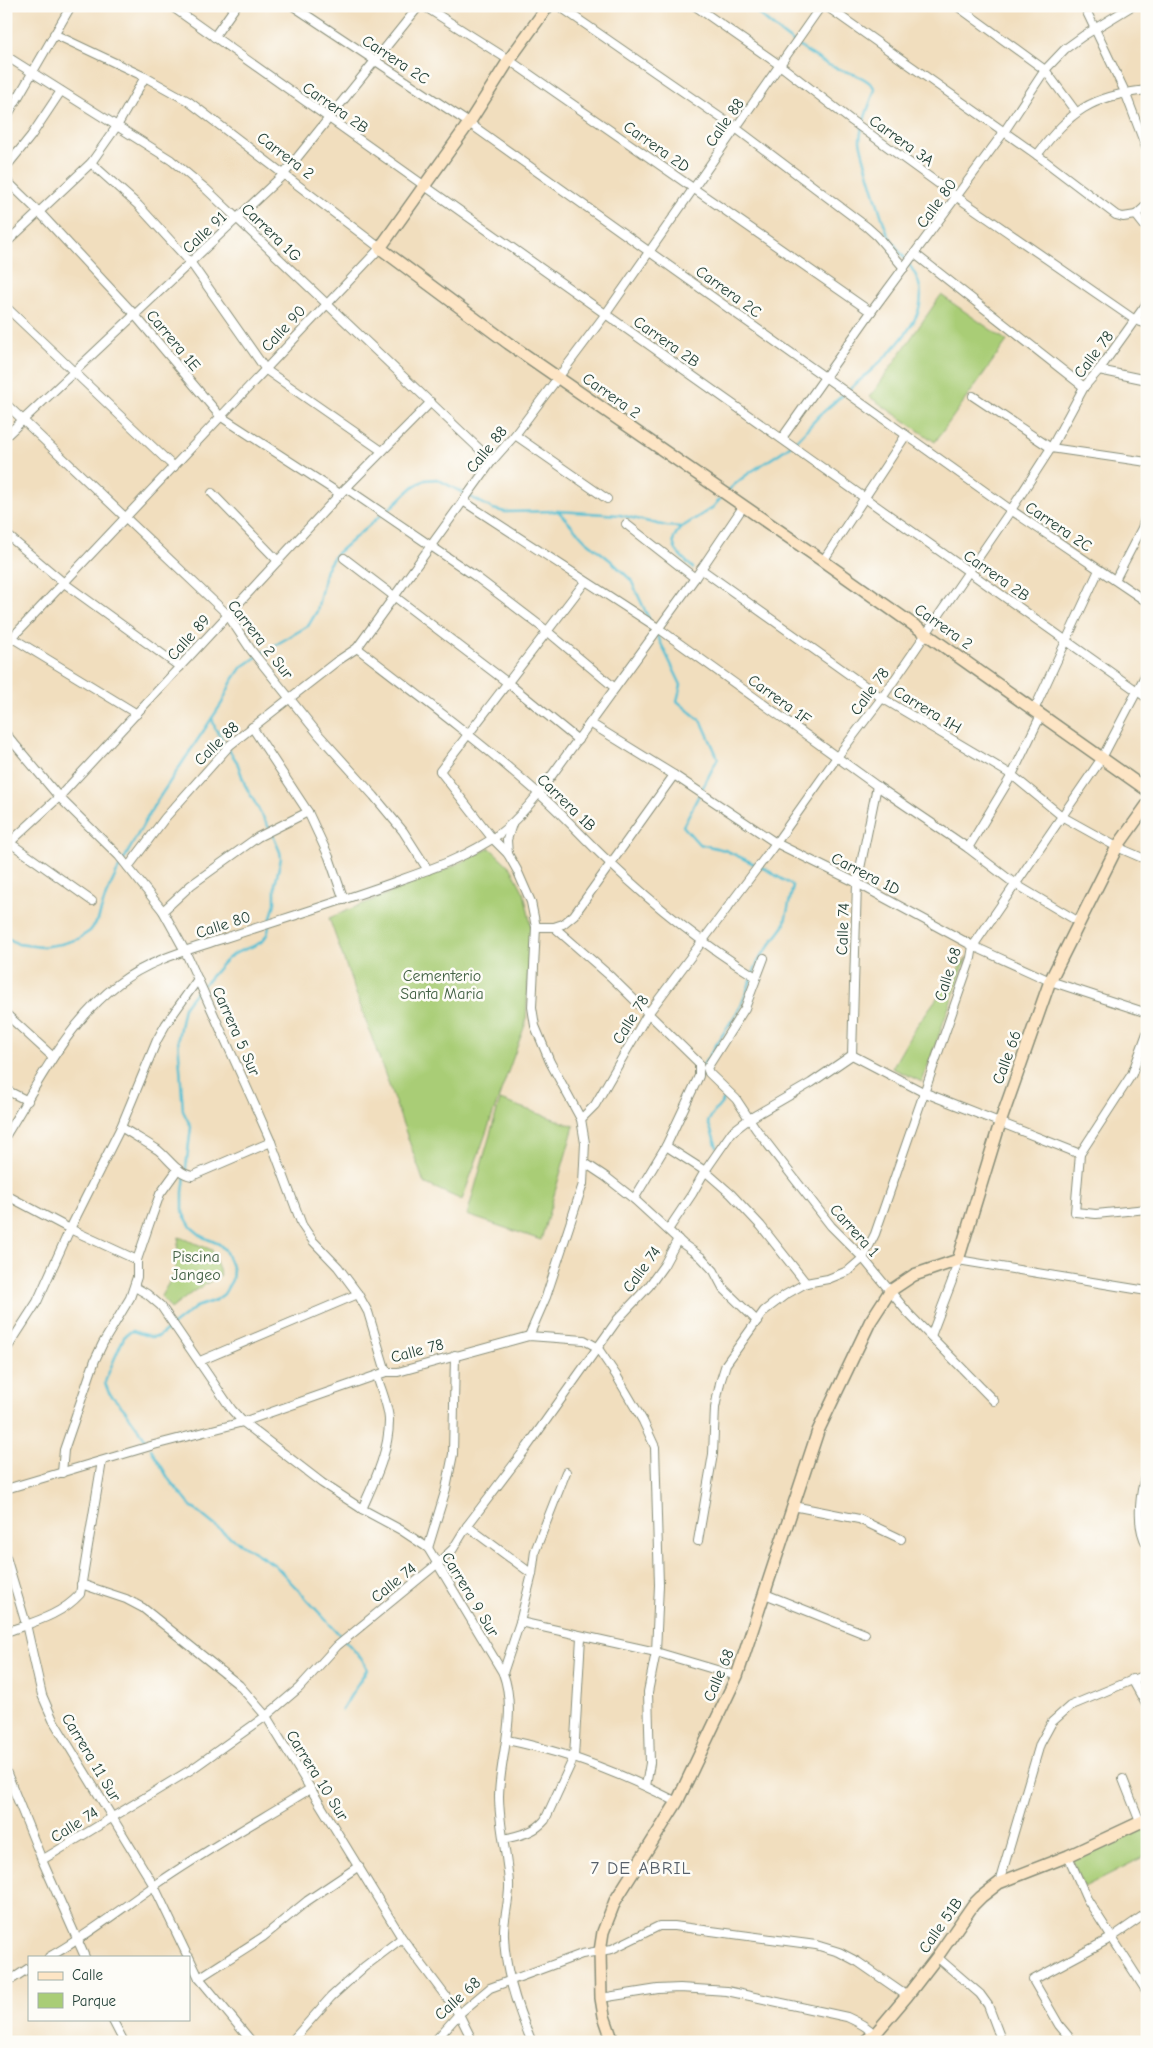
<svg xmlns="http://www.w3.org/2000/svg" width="1153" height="2048" font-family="'Comic Neue',sans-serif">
<rect width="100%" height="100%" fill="#fdfcf7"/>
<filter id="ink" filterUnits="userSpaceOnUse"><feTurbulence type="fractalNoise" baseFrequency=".02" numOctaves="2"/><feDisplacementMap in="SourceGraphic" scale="10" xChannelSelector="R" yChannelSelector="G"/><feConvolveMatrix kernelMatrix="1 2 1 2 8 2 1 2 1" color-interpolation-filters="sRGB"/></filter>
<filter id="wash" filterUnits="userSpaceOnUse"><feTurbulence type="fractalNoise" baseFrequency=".0096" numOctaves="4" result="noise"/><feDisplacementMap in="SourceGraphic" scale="20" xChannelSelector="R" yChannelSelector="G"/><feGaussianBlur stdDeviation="1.12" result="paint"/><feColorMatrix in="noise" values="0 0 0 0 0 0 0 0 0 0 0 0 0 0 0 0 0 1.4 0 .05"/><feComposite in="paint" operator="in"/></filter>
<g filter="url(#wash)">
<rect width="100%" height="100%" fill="#f1debe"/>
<g fill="#a9cd76" stroke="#648555">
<path d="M941 295 1007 341 935 442 870 397Z"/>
<path d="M490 848 511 868 524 893 531 925 526 1022 462 1200 424 1183 329 918 441 872Z"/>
<path d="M967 957 922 1082 892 1068 915 1028Z"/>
<path d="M500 1100 574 1126 541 1240 467 1215Z"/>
<path d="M179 1237 212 1250 221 1275 194 1291 171 1309 161 1296 174 1274Z"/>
<path d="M1147 1824V1855L1084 1887 1071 1858Z"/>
</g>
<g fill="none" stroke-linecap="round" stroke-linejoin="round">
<g stroke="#56bfd3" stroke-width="2.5">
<path d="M727 492C745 472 771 461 791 445 802 436 810 425 820 415 850 387 903 350 918 312 930 278 902 260 888 234 884 226 860 148 860 140 861 123 870 105 875 89 865 73 842 73 825 63 798 47 773 28 750 6"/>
<path d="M558 511 585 540 610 560 631 580 649 619"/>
<path d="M386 512 414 486 425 480 437 479 493 509 505 512 558 511 620 515 666 526 682 527 712 508 723 496"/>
<path d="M681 528C663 544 681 556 693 568"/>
<path d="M656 633 681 685 677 701 702 722 718 758 683 826 699 844 725 850 767 870 793 886 784 926 758 961 741 1006 702 1067"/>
<path d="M212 718 215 728 226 746"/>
<path d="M229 750 237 762 245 785 272 833 280 852 281 858 275 884V903L270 921"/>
<path d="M6 937 18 944 41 947 61 944 78 939 90 931 98 920 106 895 117 872 153 807 222 703 231 683 241 668 265 651 308 626 317 611 326 569 335 555 381 515"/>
<path d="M203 985C213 976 220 964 231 956 246 945 266 949 269 927"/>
<path d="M702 1072 720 1088"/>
<path d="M717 1147 708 1122 712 1115 728 1095"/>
<path d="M149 1444 124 1409 109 1393 105 1383C105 1380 124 1336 126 1334 129 1332 130 1332 133 1331L151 1337 159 1336 196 1307 216 1300 224 1294 232 1280 233 1269 225 1250 219 1244 203 1237 191 1227 183 1213V1192L191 1127 183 1111 178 1038 184 1007 199 988"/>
<path d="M151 1449 170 1481 191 1506 224 1533 275 1565 362 1659 367 1669 342 1710"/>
</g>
</g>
</g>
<g filter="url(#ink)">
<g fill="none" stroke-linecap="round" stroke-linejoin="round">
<g stroke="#888e79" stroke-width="10">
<g id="street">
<path d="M171 6 1147 698"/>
<path d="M293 6 469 123 1011 510 1147 602"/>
<path d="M424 6 509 60 871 312"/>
<path d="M559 6 737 129 867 227 877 236 904 268"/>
<path d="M695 6 781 66 852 121 957 197 1135 320 1147 324"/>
<path d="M826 6 1037 155 1116 215 1123 217 1136 215 1147 229"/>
<path d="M957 6 1045 70 1076 112"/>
<path d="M1084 6 1125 92 1147 150"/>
<path d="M214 37 236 6"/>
<path d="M6 56 171 160 206 189 492 461"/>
<path d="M6 118 71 6"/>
<path d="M1037 155C1071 111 1090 96 1147 90"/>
<path d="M91 163 138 205 191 263 266 370 382 451"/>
<path d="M6 167 31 136 61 91"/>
<path d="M6 180 40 213 134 314 220 416 340 494"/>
<path d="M1136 215 1147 205"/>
<path d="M6 243 91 163 117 126 145 77"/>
<path d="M915 254 1084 387"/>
<path d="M6 307 174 467"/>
<path d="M1099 370 1147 380"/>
<path d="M973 396 1051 448 1147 462"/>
<path d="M6 404 227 614 251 650 319 735 374 796 403 831 428 870"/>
<path d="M515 435 607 499"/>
<path d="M6 436 284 174 419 6"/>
<path d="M782 438 871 312 1004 132 1045 70 1065 49 1083 36 1132 6"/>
<path d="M346 488 475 576 547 631 615 688"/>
<path d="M212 493 278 561"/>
<path d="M463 501 658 628 877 786 968 848 1015 884 1079 922"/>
<path d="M626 524 695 578"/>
<path d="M6 534 64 583 180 667"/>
<path d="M344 558 508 683 578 740"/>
<path d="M823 561 906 435"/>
<path d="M701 569 882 698 1012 775 1063 817 1117 847 1147 860"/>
<path d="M1115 580 1142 528 1147 512"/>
<path d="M6 634 137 714"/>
<path d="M6 644 380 248 188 101 145 77 54 34"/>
<path d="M357 648C418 695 479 741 537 792 563 814 585 840 610 863 654 905 704 945 756 977"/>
<path d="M1034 710 1099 570"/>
<path d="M590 723 674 775 776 843 857 883 973 946 1050 981 1147 1013"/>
<path d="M252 727 308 812 329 857 344 900"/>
<path d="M6 734 59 797 119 856 163 911 185 951 252 1099 271 1142 302 1225 313 1241 338 1267 358 1294 368 1312 386 1372"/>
<path d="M6 840 92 901"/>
<path d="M6 846 59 797 340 494 431 402"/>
<path d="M968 848 1012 775 1041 715"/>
<path d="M508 854 507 840 512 824"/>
<path d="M128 867 165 818 230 745 336 662 357 648 492 461 515 435 605 315 821 6"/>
<path d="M163 911 191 885 258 837 308 812"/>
<path d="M536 927H554L610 976 699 1063V1076L666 1146 634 1199"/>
<path d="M554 927 563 924 574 915 674 775"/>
<path d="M764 958 745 1008 707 1068 709 1073 736 1099 756 1129 831 1226 863 1258 908 1313 994 1401"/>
<path d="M6 1014 53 1057"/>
<path d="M1147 1033 1132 1074 1080 1154 1075 1212 1096 1214 1147 1209"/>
<path d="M852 1055 857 883 877 786"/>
<path d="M852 1055 923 1092 1080 1154"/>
<path d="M6 1090 28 1101"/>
<path d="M581 1119 595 1105 647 1015 776 843 837 757 882 698 1011 510 1051 448 1084 387 1099 370 1147 303"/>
<path d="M121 1127C133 1135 146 1142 158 1150 169 1159 178 1174 192 1176L271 1142"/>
<path d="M6 1135C39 1082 67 1023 118 984 149 960 188 950 225 938 283 919 342 901 400 880 434 868 471 855 499 834 515 822 527 808 539 793L695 578 743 507"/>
<path d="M666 1146 705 1171 731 1194 761 1226 806 1283"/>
<path d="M585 1163 606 1177 634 1199 683 1244 701 1257 714 1271 723 1288 757 1321"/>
<path d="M6 1195 70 1229 137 1260"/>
<path d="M668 1230 692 1194 705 1171 732 1132 749 1119 811 1083 852 1055"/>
<path d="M135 1287 147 1294 161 1306 232 1410 243 1422 322 1483 362 1509 401 1530 428 1548 503 1673C518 1714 500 1754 499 1796 499 1825 507 1854 509 1883 510 1901 503 1918 504 1936 505 1973 517 2008 532 2042"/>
<path d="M529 1336 546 1297 583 1184 585 1143 581 1119 550 1062 535 1026 532 1007 536 927 531 902 517 870 508 854 492 838 440 771 585 582"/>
<path d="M931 1336 952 1281 958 1260 1147 1291"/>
<path d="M6 1350 37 1302 70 1229 121 1127 157 1040 166 1024 198 979"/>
<path d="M200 1361 358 1294"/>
<path d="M1147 1470C1140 1492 1135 1525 1147 1545"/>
<path d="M62 1473 64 1450 95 1360 103 1343 130 1298 137 1277V1260L149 1225 160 1194 178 1169"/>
<path d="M6 1489 154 1445 243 1422 386 1372H398L529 1336 584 1340 597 1347 616 1375 643 1421 655 1447 659 1585 656 1652 648 1692 650 1763 646 1786"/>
<path d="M793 1506 859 1519 901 1539"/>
<path d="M362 1509C374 1482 389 1452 389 1421 389 1407 381 1390 377 1376"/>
<path d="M467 1526 532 1574"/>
<path d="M698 1541 713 1454 715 1408 720 1383 726 1364 764 1311 785 1295 806 1283 828 1279 848 1271 863 1258 875 1234 971 958 973 946 1102 758 1147 672"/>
<path d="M428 1548 446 1489 453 1454 455 1355"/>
<path d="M6 1557 26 1624 42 1695 53 1720 154 1886 188 1957"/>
<path d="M81 1584 126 1599 143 1608 239 1685 266 1716 402 1938 459 2014 473 2042"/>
<path d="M765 1594 865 1634"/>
<path d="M520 1622 656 1652 737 1676"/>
<path d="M6 1632C33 1622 60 1616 80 1594L102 1461"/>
<path d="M503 1673 520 1622 532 1574 535 1551 566 1472"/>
<path d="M1132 1679 1147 1706"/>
<path d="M507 1740C567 1752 623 1774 677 1802"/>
<path d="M6 1771 42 1860 85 1957"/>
<path d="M1123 1779 1140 1822"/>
<path d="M504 1839C520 1835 534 1833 545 1820L574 1757 581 1637"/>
<path d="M1068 1856 1087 1899 1147 1992"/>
<path d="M42 1860 192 1769 266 1716 299 1688 337 1646 437 1564 453 1549 467 1526 527 1447 618 1319 649 1286 664 1265 678 1239"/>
<path d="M999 1883 1040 1744 1052 1722 1070 1706 1147 1674"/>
<path d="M49 1957C87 1936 119 1910 154 1886 204 1851 258 1821 310 1789"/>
<path d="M189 1957 199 1978 252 2042"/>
<path d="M937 1957 980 1994 988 2005 1002 2042"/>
<path d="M199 1978 263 1937 307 1901 359 1866"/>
<path d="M6 1983 29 1968"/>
<path d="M601 1998 658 1989 680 1988 727 1991 847 2017C860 2023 873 2029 879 2042"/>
<path d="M112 2019 124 2042"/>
<path d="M291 2042 331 1997 364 1967 402 1938"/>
<path d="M434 2042 459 2014 490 1988 582 1954 612 1949 659 1926H674L816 1945 839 1952 858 1962 907 1996"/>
<path d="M1073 2042 1059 2025 1033 1980 1111 1938 1147 1913"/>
</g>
</g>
<g stroke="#888e79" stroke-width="14">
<g id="secondary">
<path d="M548 6 509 60 469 123 380 248 508 343 823 561 1147 790"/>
<path d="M613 2042 604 2016 601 1998 600 1951 603 1932 615 1901 677 1802 737 1676 818 1431 870 1322 890 1291 914 1275 958 1260 1000 1123 1050 981 1117 847 1147 805"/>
<path d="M864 2042 875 2034 907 1996 937 1957 973 1905 981 1897 999 1883 1068 1856 1147 1819"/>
</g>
</g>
<use href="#street" stroke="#fff" stroke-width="8"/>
<use href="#secondary" stroke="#fde5c5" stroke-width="11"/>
</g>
</g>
<g text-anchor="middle" stroke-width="5" stroke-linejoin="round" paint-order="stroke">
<g font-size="16" fill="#1f3d34" stroke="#fdfcf7">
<text transform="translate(396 59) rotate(33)" y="6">Carrera 2C</text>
<text transform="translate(336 107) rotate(35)" y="6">Carrera 2B</text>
<text transform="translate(724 122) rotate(-55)" y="6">Calle 88</text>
<text transform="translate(902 140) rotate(36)" y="6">Carrera 3A</text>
<text transform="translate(657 146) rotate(35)" y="6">Carrera 2D</text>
<text transform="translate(286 155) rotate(37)" y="6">Carrera 2</text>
<text transform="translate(936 203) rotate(-54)" y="6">Calle 80</text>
<text transform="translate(204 232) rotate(-43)" y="6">Calle 91</text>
<text transform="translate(272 232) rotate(44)" y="6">Carrera 1G</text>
<text transform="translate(729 291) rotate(36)" y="6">Carrera 2C</text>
<text transform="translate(283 328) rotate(-47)" y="6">Calle 90</text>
<text transform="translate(174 340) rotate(50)" y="6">Carrera 1E</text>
<text transform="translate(667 341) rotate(35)" y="6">Carrera 2B</text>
<text transform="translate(1093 354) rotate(-53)" y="6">Calle 78</text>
<text transform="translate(612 395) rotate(35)" y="6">Carrera 2</text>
<text transform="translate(486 449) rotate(-51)" y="6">Calle 88</text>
<text transform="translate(1059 526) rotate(34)" y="6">Carrera 2C</text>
<text transform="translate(997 575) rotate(35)" y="6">Carrera 2B</text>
<text transform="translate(944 626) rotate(35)" y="6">Carrera 2</text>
<text transform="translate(188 637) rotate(-48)" y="6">Calle 89</text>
<text transform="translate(261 639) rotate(52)" y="6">Carrera 2 Sur</text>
<text transform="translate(869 691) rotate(-54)" y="6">Calle 78</text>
<text transform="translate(780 699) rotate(36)" y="6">Carrera 1F</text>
<text transform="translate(928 709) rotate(31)" y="6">Carrera 1H</text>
<text transform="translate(216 743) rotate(-44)" y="6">Calle 88</text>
<text transform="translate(567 802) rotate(44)" y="6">Carrera 1B</text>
<text transform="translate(866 873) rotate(27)" y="6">Carrera 1D</text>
<text transform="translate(223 924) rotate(-18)" y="6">Calle 80</text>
<text transform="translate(842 929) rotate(-88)" y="6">Calle 74</text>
<text transform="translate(947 974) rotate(-72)" y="6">Calle 68</text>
<text transform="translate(630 1019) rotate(-58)" y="6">Calle 78</text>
<text transform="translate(237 1031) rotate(66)" y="6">Carrera 5 Sur</text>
<text transform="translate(1006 1057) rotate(-70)" y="6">Calle 66</text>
<text transform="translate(855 1230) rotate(48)" y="6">Carrera 1</text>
<text transform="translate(641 1269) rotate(-54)" y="6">Calle 74</text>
<text transform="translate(417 1350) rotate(-15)" y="6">Calle 78</text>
<text transform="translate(393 1582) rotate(-39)" y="6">Calle 74</text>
<text transform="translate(471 1594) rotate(59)" y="6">Carrera 9 Sur</text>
<text transform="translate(718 1675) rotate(-67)" y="6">Calle 68</text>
<text transform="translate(92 1757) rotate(59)" y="6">Carrera 11 Sur</text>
<text transform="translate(318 1775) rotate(58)" y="6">Carrera 10 Sur</text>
<text transform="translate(74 1824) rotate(-32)" y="6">Calle 74</text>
<text transform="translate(940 1925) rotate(-55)" y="6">Calle 51B</text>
<text transform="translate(457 1998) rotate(-42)" y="6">Calle 68</text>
</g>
<g font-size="16" fill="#426144" stroke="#fdfcf7">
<text x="442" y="981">Cementerio<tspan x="442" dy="18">Santa Maria</tspan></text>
<text x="196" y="1262">Piscina<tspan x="196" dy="18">Jangeo</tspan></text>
</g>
<g font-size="18" letter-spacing="1" fill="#57606a" stroke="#fdfcf7">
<text x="641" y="1874">7 DE ABRIL</text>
</g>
</g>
<rect width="1153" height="2048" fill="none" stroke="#fdfcf7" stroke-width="25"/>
<rect x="28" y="1956" width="162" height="65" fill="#fdfcf7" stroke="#a4b0a9"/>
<rect x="38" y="1972" width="25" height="8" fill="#fde5c5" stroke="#a4b0a9"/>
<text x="72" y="1980" font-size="15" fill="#1f3d34">Calle</text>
<rect x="38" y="1993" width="25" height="15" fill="#a9cd76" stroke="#a4b0a9"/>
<text x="72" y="2006" font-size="15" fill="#1f3d34">Parque</text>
</svg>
